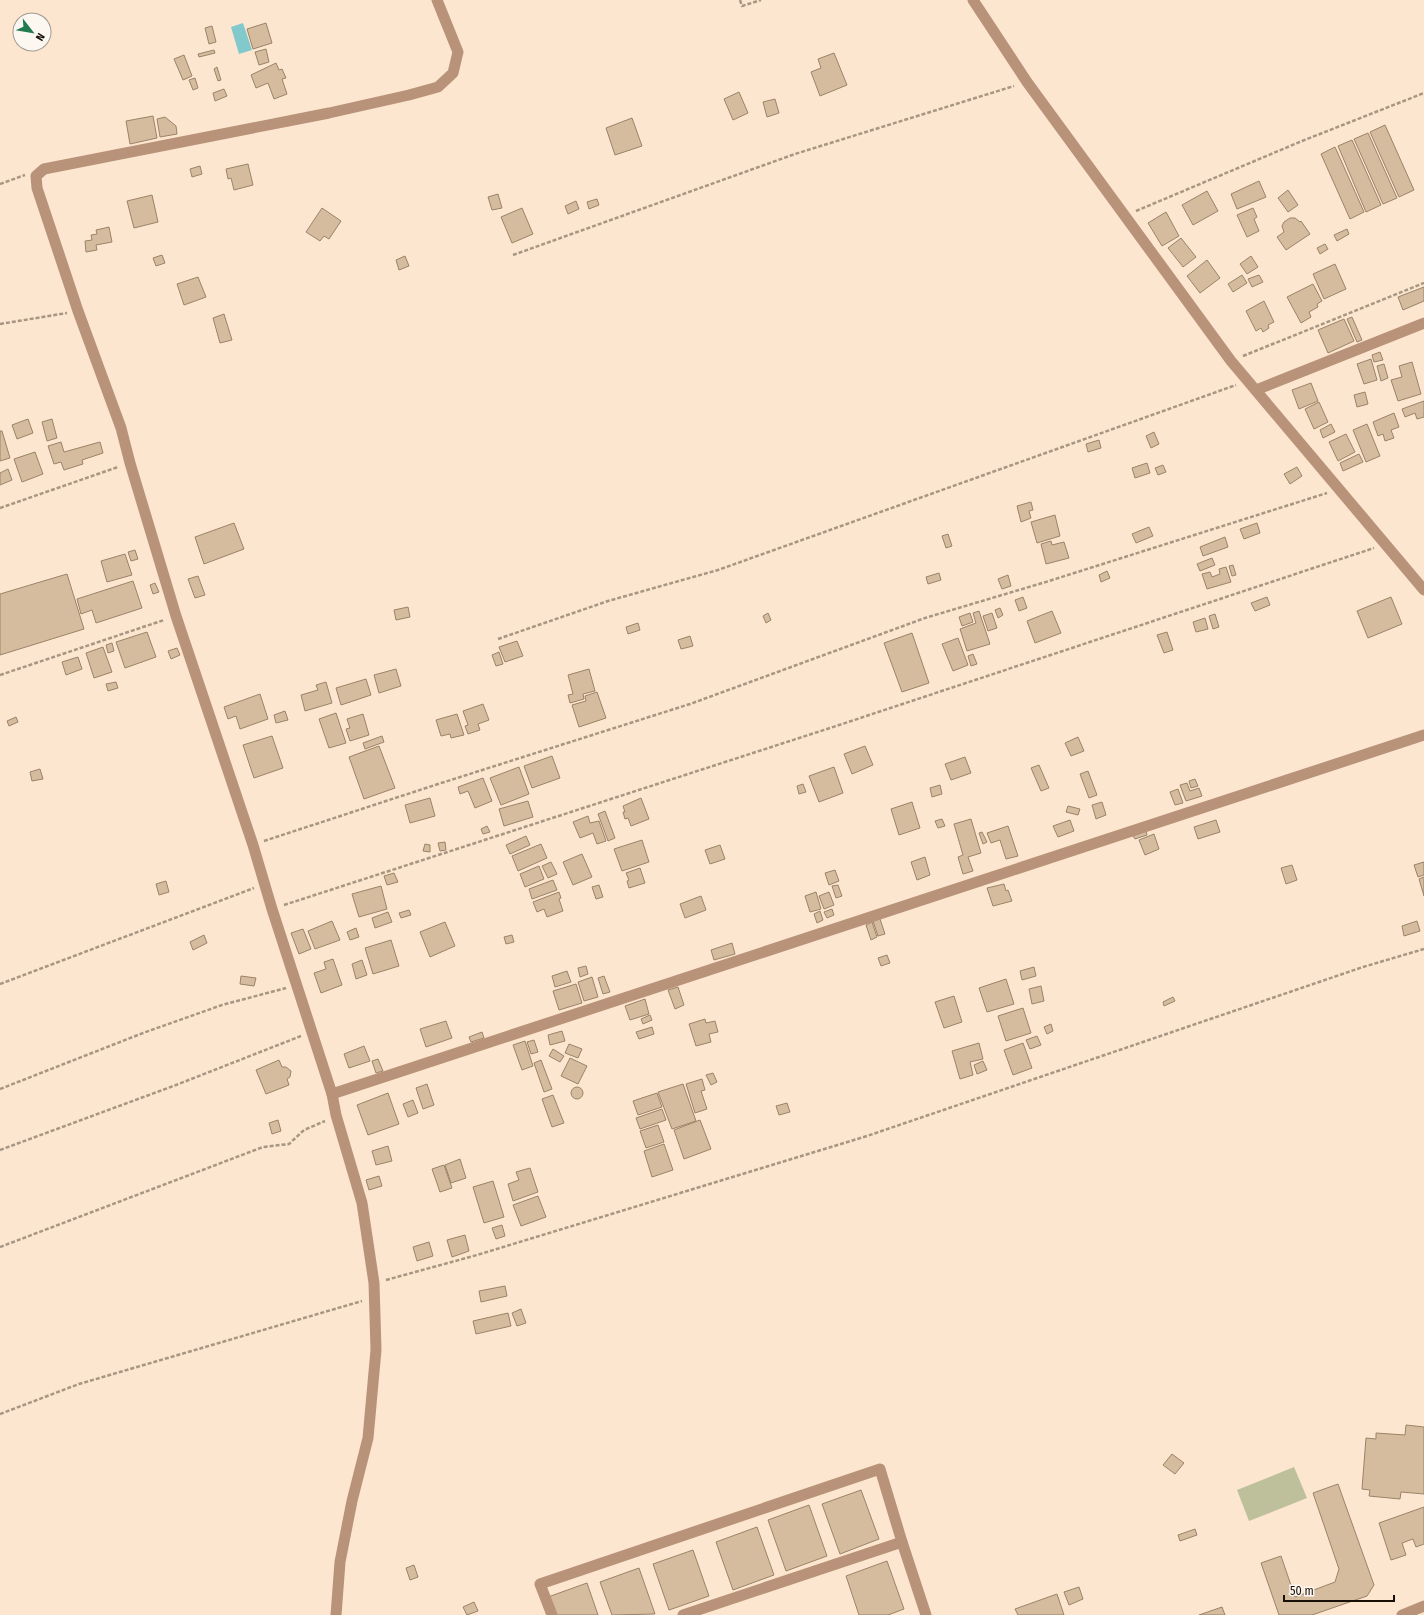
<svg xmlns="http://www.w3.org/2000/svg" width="1424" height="1615" font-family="'Fira Sans Condensed',sans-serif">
<rect width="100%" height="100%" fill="#fce6cf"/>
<path fill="#bdc09a" d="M1294 1467 1307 1498 1249 1521 1237 1490Z"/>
<path fill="#82c9cb" d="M243 23 252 50 239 54 231 27Z"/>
<g fill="#d6bc9f" stroke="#9b8368">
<path d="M266 23 272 43 253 49 247 29Z"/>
<path d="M212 26 216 42 209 44 205 28Z"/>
<path d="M266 49 269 62 259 65 255 52Z"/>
<path d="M214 50 215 53 199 57 198 54Z"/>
<path d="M834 53 847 85 820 96 811 72 821 68 818 59Z"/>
<path d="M184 55 192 76 183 80 174 59Z"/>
<path d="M276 63 279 70 282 69 286 78 282 79 287 94 274 99 268 83 256 88 251 75Z"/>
<path d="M217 67 221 80 218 81 214 69Z"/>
<path d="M195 78 198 88 193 90 189 80Z"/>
<path d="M224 89 227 96 215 101 213 93Z"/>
<path d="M739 92 748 113 733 120 724 99Z"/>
<path d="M775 99 779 113 767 117 763 102Z"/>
<path d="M153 116 157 138 130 144 126 121Z"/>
<path d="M165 117 176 126 177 134 160 137 157 119Z"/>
<path d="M632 118 642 146 615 155 606 128Z"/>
<path d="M1385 125 1414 190 1399 197 1370 132Z"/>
<path d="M1368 133 1397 198 1383 204 1354 139Z"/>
<path d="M1352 140 1381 205 1366 212 1338 146Z"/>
<path d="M1335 147 1364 212 1350 219 1321 154Z"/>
<path d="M248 164 253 185 234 190 231 178 228 179 226 169Z"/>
<path d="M200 166 202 174 192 177 190 169Z"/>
<path d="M1259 181 1266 197 1237 209 1231 194Z"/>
<path d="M1288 190 1298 205 1288 212 1278 198Z"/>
<path d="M1207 191 1218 211 1193 225 1182 205Z"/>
<path d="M498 194 502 208 492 210 488 197Z"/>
<path d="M152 195 158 222 134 228 127 201Z"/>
<path d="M597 199 599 205 589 209 587 202Z"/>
<path d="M576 201 579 209 568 214 565 206Z"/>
<path d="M322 208 341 221 329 239 324 236 320 241 306 232Z"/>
<path d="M522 208 533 234 512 243 501 217Z"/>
<path d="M1253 208 1257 217 1254 219 1259 231 1247 237 1237 215Z"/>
<path d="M1166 212 1179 236 1162 246 1148 223Z"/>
<path d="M1290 218H1295L1300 222 1301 221 1310 234 1286 250 1277 237 1284 232 1282 226 1284 222Z"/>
<path d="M109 227 112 242 96 245 97 250 86 252 85 241 92 240 91 235 97 234 96 230Z"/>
<path d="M1347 229 1349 234 1337 241 1334 235Z"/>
<path d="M1181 238 1196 257 1183 267 1168 248Z"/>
<path d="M1325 244 1328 249 1320 254 1317 248Z"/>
<path d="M162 255 165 263 156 266 153 258Z"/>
<path d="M405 256 409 266 399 270 396 260Z"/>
<path d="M1251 256 1258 267 1247 274 1240 264Z"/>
<path d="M1207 260 1220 278 1200 293 1187 276Z"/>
<path d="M1335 264 1346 289 1324 299 1313 274Z"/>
<path d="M1242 275 1247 283 1233 292 1228 284Z"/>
<path d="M1259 275 1263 282 1252 287 1248 279Z"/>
<path d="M198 277 206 297 184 305 177 284Z"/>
<path d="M1313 284 1322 301 1317 304 1318 307 1309 312 1311 317 1301 323 1287 297Z"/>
<path d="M1424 287V301L1403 310 1398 297Z"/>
<path d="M1264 301 1274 322 1268 325 1269 328 1263 332 1261 328 1256 331 1246 311Z"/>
<path d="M224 314 232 340 220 343 213 318Z"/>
<path d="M1352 317 1362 340 1357 342 1347 319Z"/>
<path d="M1344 319 1354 341 1328 353 1318 330Z"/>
<path d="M1380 352 1383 360 1374 362 1372 355Z"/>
<path d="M1371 359 1377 380 1364 384 1357 364Z"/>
<path d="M1412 362 1421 394 1398 401 1391 380 1402 377 1399 366Z"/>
<path d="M1384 364 1388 378 1381 381 1377 366Z"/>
<path d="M1311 383 1318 401 1299 409 1292 390Z"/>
<path d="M1365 392 1368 404 1357 407 1354 395Z"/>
<path d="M1424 401V417L1417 419 1415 413 1405 417 1402 409Z"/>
<path d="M1319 402 1328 422 1314 429 1305 409Z"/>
<path d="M1394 413 1399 427 1391 430 1394 438 1385 441 1383 434 1378 436 1373 422Z"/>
<path d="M28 419 33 433 17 439 12 425Z"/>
<path d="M52 419 57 438 47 441 42 422Z"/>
<path d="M1331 424 1335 432 1323 438 1320 430Z"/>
<path d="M1367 424 1380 456 1366 462 1353 430Z"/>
<path d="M0 431H2L10 458 0 461Z"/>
<path d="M1154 432 1159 444 1151 448 1146 436Z"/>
<path d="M1346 434 1355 452 1338 461 1329 442Z"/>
<path d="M1099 440 1101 448 1088 452 1086 444Z"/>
<path d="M61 442 64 452 100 442 103 453 82 460 83 464 64 470 61 462 54 464 48 446Z"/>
<path d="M35 452 43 474 22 482 14 459Z"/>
<path d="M1359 454 1363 462 1343 471 1340 463Z"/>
<path d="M1147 463 1150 473 1135 478 1132 468Z"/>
<path d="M1163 465 1166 472 1158 475 1155 468Z"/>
<path d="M1297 467 1302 476 1290 484 1284 474Z"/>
<path d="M8 469 12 480 0 485V473Z"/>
<path d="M1031 502 1033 510 1029 511 1031 518 1021 522 1017 506Z"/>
<path d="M1055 515 1060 536 1037 543 1031 522Z"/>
<path d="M234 523 244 549 204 564 195 537Z"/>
<path d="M1257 523 1260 533 1244 539 1240 529Z"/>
<path d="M1149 527 1153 536 1136 543 1132 534Z"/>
<path d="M948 534 952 546 946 548 942 536Z"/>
<path d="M1225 537 1228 547 1203 556 1200 547Z"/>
<path d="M1051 541 1052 545 1064 542 1069 558 1046 564 1041 544Z"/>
<path d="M135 550 138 559 131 561 128 552Z"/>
<path d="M125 554 132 575 107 582 101 561Z"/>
<path d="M1212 558 1215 565 1200 571 1197 564Z"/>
<path d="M1233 565 1236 575 1232 576 1229 566Z"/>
<path d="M1226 567 1231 582 1207 589 1202 574 1210 572 1212 577 1220 574 1219 569Z"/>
<path d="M1107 571 1110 578 1101 582 1099 575Z"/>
<path d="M939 573 941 580 928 584 926 577Z"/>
<path d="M67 574 84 629 0 655V594Z"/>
<path d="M1008 575 1011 586 1002 589 998 579Z"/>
<path d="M198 576 205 595 195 598 188 579Z"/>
<path d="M133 581 142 608 96 623 92 610 81 614 77 599Z"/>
<path d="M155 583 159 592 153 594 150 585Z"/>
<path d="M1023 597 1027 608 1019 611 1015 600Z"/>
<path d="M1267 597 1270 605 1255 611 1251 603Z"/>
<path d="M1391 597 1402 624 1368 638 1357 611Z"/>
<path d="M408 607 410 617 396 620 394 610Z"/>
<path d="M1000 608 1003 615 998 618 995 610Z"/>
<path d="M979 611 990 644 967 651 960 629 976 623 973 613Z"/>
<path d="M1052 611 1061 633 1035 643 1027 621Z"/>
<path d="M768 613 771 620 766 623 763 616Z"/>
<path d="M970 613 973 622 962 626 959 617Z"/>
<path d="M992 613 997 628 988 631 983 616Z"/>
<path d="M1215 614 1219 627 1213 629 1209 616Z"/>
<path d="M1205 618 1208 629 1196 632 1193 622Z"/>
<path d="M638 623 640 630 628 634 626 627Z"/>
<path d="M147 632 156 657 125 668 116 642Z"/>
<path d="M1167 632 1173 650 1164 653 1157 635Z"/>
<path d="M912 633 929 683 902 692 884 643Z"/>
<path d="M690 636 693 646 681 649 678 640Z"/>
<path d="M958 638 968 665 953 671 942 644Z"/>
<path d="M517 641 523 656 505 662 499 647Z"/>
<path d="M112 643 114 651 108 653 106 645Z"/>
<path d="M103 647 112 672 94 678 86 653Z"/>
<path d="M177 648 180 655 171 659 168 651Z"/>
<path d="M499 652 503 664 496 666 492 655Z"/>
<path d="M973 654 977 664 971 666 968 656Z"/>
<path d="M78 657 82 669 66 675 62 662Z"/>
<path d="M396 669 401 686 379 693 374 675Z"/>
<path d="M589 669 595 691 583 694 584 699 570 703 568 695 573 694 568 675Z"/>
<path d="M366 679 371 695 341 705 336 688Z"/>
<path d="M116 682 118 688 108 691 106 684Z"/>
<path d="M326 682 332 703 305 711 301 695 318 690 316 685Z"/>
<path d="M597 692 606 718 579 727 572 705 586 701 585 696Z"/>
<path d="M260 694 268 719 240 729 236 716 228 719 224 707Z"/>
<path d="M483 704 489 720 478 724 480 730 468 734 465 726 468 725 463 711Z"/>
<path d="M285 711 288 720 276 723 274 715Z"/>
<path d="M336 713 346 743 329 748 319 719Z"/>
<path d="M363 714 369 735 350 741 346 729 350 728 347 719Z"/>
<path d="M457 714 464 735 451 738 450 734 441 736 436 720Z"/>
<path d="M16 717 18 722 9 726 7 721Z"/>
<path d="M272 736 283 768 254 778 243 745Z"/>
<path d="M382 736 384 742 365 749 363 743Z"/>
<path d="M1078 737 1084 751 1071 756 1065 743Z"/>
<path d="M379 746 395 788 364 799 349 757Z"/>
<path d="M865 746 873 765 852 774 844 754Z"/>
<path d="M552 756 560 778 532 788 524 766Z"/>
<path d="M965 757 971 773 951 780 945 764Z"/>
<path d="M1039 765 1049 788 1041 791 1031 768Z"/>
<path d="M519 767 529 794 501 805 490 778Z"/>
<path d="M834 767 843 793 819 802 809 776Z"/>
<path d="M40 769 43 779 32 781 30 772Z"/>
<path d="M1088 771 1097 795 1089 798 1080 774Z"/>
<path d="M483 778 492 801 475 808 468 791 460 794 458 787Z"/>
<path d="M1195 779 1198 786 1191 788 1189 781Z"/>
<path d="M1187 783 1190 791 1199 788 1202 796 1186 801 1180 785Z"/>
<path d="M803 784 806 792 799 794 797 786Z"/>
<path d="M940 785 942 794 932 797 930 788Z"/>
<path d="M1178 789 1183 803 1175 805 1170 792Z"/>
<path d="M430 798 435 816 410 823 405 805Z"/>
<path d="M641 798 649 819 631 826 628 818 625 819 623 812H625L623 806Z"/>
<path d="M528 801 533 817 504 826 499 809Z"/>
<path d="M912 802 920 828 899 835 891 809Z"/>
<path d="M1102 802 1106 815 1096 819 1092 805Z"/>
<path d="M1068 806 1080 809 1078 815 1066 812Z"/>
<path d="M605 811 615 838 608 841 598 814Z"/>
<path d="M588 816 590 823 599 821 606 841 597 844 593 833 580 838 573 822Z"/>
<path d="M942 819 945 826 938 828 935 821Z"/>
<path d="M971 819 981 853 968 857 973 871 963 874 958 857 963 855 954 824Z"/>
<path d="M1070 820 1074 831 1058 837 1053 826Z"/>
<path d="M1216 820 1220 832 1198 839 1194 827Z"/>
<path d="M487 826 490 832 483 834 481 829Z"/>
<path d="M1008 826 1018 856 1006 859 1000 840 991 843 987 833Z"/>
<path d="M1146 831 1147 835 1135 839 1133 836Z"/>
<path d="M982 832 987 842 983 844 979 833Z"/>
<path d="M1154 834 1159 849 1145 855 1139 840Z"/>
<path d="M526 836 530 845 510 854 506 845Z"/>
<path d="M642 840 649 862 622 871 614 849Z"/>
<path d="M445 842 446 850 440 851 438 843Z"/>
<path d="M425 844 430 845V852L423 851Z"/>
<path d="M541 844 547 858 518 871 512 856Z"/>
<path d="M720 845 725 859 710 864 705 850Z"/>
<path d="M582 854 592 877 573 885 563 862Z"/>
<path d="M925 857 930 875 917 880 911 862Z"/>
<path d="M551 862 557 874 548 878 542 866Z"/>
<path d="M1424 862V875L1418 877 1414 865Z"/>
<path d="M1292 865 1297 880 1286 884 1281 868Z"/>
<path d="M539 866 544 879 525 887 520 874Z"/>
<path d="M640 868 645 883 629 888 627 881 629 880 626 873Z"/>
<path d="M835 870 839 881 829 885 825 873Z"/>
<path d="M394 873 398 882 387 885 384 876Z"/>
<path d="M1424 877V896L1419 879Z"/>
<path d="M553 880 557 890 532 899 529 889Z"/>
<path d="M166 881 169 892 159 895 156 884Z"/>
<path d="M1004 884 1006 891 1008 890 1012 901 993 906 987 888Z"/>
<path d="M599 885 603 897 596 899 592 887Z"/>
<path d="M838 885 842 896 836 898 832 886Z"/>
<path d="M381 886 387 909 359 917 352 894Z"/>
<path d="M559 892 561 898 559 899 563 911 547 917 544 909 537 912 533 902Z"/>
<path d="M816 892 821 909 810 912 805 896Z"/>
<path d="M829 892 834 905 824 909 819 896Z"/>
<path d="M701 896 706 910 685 918 680 904Z"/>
<path d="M832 909 834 915 827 918 824 912Z"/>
<path d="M409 910 411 915 401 918 399 913Z"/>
<path d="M820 911 823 920 817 923 814 914Z"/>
<path d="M388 912 392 922 375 928 372 918Z"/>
<path d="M880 919 885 934 878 936 873 921Z"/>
<path d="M332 921 340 940 315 949 308 931Z"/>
<path d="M1417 921 1420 931 1404 936 1402 926Z"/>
<path d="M445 922 455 946 430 957 420 932Z"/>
<path d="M872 922 877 937 871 940 866 925Z"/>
<path d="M356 928 359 937 350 940 347 932Z"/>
<path d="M303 929 311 949 299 954 291 933Z"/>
<path d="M204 935 207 943 193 950 190 942Z"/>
<path d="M512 935 514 942 506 944 504 937Z"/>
<path d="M391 940 399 966 373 974 365 948Z"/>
<path d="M732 943 735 954 714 960 711 950Z"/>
<path d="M887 955 890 963 881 966 878 958Z"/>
<path d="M333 959 342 985 321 993 314 973 326 969 324 962Z"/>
<path d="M362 960 367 975 356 979 352 964Z"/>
<path d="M586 966 588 974 580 977 578 968Z"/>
<path d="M1034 967 1036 976 1022 980 1020 971Z"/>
<path d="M567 971 571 982 555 987 552 976Z"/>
<path d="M241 976 256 978 254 986 240 984Z"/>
<path d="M604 976 610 992 603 994 598 978Z"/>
<path d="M592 977 598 997 584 1001 578 982Z"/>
<path d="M1006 979 1014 1004 987 1012 979 988Z"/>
<path d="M576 984 582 1003 559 1010 553 991Z"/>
<path d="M1041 986 1044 1001 1032 1004 1029 989Z"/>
<path d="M678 987 684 1005 675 1009 668 990Z"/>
<path d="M954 996 962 1022 944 1028 935 1002Z"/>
<path d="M1173 997 1175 1001 1164 1006 1163 1002Z"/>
<path d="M645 999 649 1014 630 1020 625 1006Z"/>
<path d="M1023 1008 1031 1033 1006 1041 998 1016Z"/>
<path d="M650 1015 652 1020 643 1024 641 1019Z"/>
<path d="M705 1019 706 1023 715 1021 718 1032 709 1034 711 1042 696 1046 689 1024Z"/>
<path d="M446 1021 452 1038 426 1047 420 1029Z"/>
<path d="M1051 1024 1053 1031 1047 1034 1044 1027Z"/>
<path d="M652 1027 654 1034 639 1039 636 1032Z"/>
<path d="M562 1031 565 1041 550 1045 548 1035Z"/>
<path d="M482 1032 484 1038 471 1042 469 1037Z"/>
<path d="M1037 1036 1041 1045 1030 1049 1026 1040Z"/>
<path d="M534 1040 538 1052 531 1054 527 1042Z"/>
<path d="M525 1041 533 1066 522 1070 513 1045Z"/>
<path d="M979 1043 983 1059 970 1062 973 1075 960 1079 952 1051Z"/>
<path d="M1023 1043 1032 1068 1013 1075 1004 1050Z"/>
<path d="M569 1044 582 1049 578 1058 565 1053Z"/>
<path d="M364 1046 370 1061 349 1068 344 1054Z"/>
<path d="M553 1049 564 1056 560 1062 549 1056Z"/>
<path d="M570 1058 587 1066 578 1084 561 1076Z"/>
<path d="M378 1059 383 1071 376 1073 372 1061Z"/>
<path d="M279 1060 282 1067H286L291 1071 290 1077 287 1079 289 1085 266 1094 256 1070Z"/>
<path d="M541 1060 552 1089 544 1092 534 1063Z"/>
<path d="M983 1061 987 1070 977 1074 974 1065Z"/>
<path d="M713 1073 717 1082 711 1085 706 1075Z"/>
<path d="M702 1079 705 1090 701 1091 707 1109 695 1113 686 1084Z"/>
<path d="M427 1084 434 1105 423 1109 416 1088Z"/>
<path d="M683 1084 696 1121 672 1129 658 1092Z"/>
<circle cx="577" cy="1093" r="6"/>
<path d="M388 1093 399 1124 368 1135 357 1105Z"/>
<path d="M657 1093 662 1107 638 1115 633 1101Z"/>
<path d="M553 1095 564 1123 552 1127 542 1099Z"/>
<path d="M413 1100 418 1113 408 1117 403 1104Z"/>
<path d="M787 1103 790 1112 779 1115 776 1106Z"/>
<path d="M662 1109 666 1120 640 1129 636 1118Z"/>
<path d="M278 1120 281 1131 272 1134 269 1123Z"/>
<path d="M700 1120 711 1149 684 1159 674 1130Z"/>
<path d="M658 1125 664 1142 646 1148 640 1131Z"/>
<path d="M664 1144 673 1170 652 1177 644 1151Z"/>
<path d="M388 1146 392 1161 376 1165 372 1151Z"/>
<path d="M460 1159 466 1178 451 1183 445 1165Z"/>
<path d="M444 1165 452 1188 440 1192 432 1169Z"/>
<path d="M530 1168 538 1192 513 1201 508 1184 519 1180 516 1172Z"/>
<path d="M379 1176 382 1186 369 1190 366 1180Z"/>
<path d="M493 1181 504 1217 484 1223 473 1187Z"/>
<path d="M538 1196 546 1217 521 1226 513 1205Z"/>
<path d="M502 1225 505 1236 496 1239 492 1228Z"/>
<path d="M465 1235 469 1251 452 1257 447 1240Z"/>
<path d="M429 1242 433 1256 417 1261 413 1247Z"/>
<path d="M505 1286 507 1296 481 1302 479 1291Z"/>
<path d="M521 1309 526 1323 517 1326 512 1313Z"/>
<path d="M508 1313 511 1326 476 1334 473 1321Z"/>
<path d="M1406 1425 1424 1427V1494L1401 1492 1400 1499 1369 1496 1370 1490 1362 1489 1366 1438 1376 1439V1433L1405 1435Z"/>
<path d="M1172 1454 1184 1463 1175 1474 1163 1465Z"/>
<path d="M1338 1484 1374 1585 1367 1596 1312 1615H1279L1261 1563 1281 1556 1295 1597 1335 1582 1339 1569 1313 1493Z"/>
<path d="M861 1490 879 1539 840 1554 822 1504Z"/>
<path d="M809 1505 827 1556 786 1571 768 1520Z"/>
<path d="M1424 1507V1544L1416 1547 1413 1539 1402 1543 1406 1555 1391 1560 1379 1523Z"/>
<path d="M757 1527 774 1575 733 1590 716 1542Z"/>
<path d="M1195 1529 1197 1535 1180 1541 1178 1535Z"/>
<path d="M693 1550 709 1596 669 1610 653 1564Z"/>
<path d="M887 1561 904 1609 888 1615H859L846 1576Z"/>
<path d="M414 1565 418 1577 410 1580 406 1568Z"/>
<path d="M639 1568 655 1614 612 1615 600 1582Z"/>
<path d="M587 1583 598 1615H555L548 1597Z"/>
<path d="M1079 1587 1083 1599 1069 1605 1064 1592Z"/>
<path d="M1057 1594 1064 1615H1018L1015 1609Z"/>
<path d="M474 1602 478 1611 467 1615 463 1607Z"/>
<path d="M1222 1607 1225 1615H1199Z"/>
</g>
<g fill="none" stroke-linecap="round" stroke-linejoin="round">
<g stroke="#a79684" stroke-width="2.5" stroke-dasharray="4 2" stroke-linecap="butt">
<path d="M740 0 742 6 761 0"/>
<path d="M0 184 25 175"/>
<path d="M1136 211 1302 141 1424 93"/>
<path d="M513 255 795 154 1014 86"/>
<path d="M0 324 67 313"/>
<path d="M1243 356 1424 283"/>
<path d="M0 508 118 467"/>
<path d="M498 639 608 601 718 570 1236 385"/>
<path d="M0 675 164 620"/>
<path d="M264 841 435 785 690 704 925 618 1049 581 1327 493"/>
<path d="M284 905 830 728 1374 548"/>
<path d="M0 984 254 888"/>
<path d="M0 1089 143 1033 222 1005 286 988"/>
<path d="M0 1150 176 1085 301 1036"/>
<path d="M0 1247 263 1147 289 1144 304 1130 325 1121"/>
<path d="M386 1280 477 1255 867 1136 1363 967 1424 949"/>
<path d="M0 1414 79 1384 362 1301"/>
</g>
<g stroke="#b99379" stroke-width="11">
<path d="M1256 390 1424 323"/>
<path d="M332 1094 1424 735"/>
<path d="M552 1615 540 1584 880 1469 902 1542"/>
<path d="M683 1615 902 1542 926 1615"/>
<path d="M1402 1615 1424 1606"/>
</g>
<g stroke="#b99379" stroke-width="11">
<path d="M973 0 1027 82 1231 361 1424 590"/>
<path d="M336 1615 340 1562 352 1501 368 1438 376 1350 374 1283 362 1203 336 1115 332 1094 272 909 253 845 176 616 130 463 121 428 78 311 37 188 36 176 44 169 329 113 409 95 438 87 453 73 458 52 437 0"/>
</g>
</g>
<g transform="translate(32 32) rotate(121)"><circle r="19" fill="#fcf7f1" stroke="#a19a93"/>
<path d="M0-3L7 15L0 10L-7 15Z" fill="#217b4f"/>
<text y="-6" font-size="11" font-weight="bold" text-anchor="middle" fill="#180f06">N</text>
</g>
<path d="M1284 1595v6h110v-6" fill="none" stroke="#180f06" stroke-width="2"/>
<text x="1290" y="1595" font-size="12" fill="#180f06" stroke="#fcf7f1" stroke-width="3" paint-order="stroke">50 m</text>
</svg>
